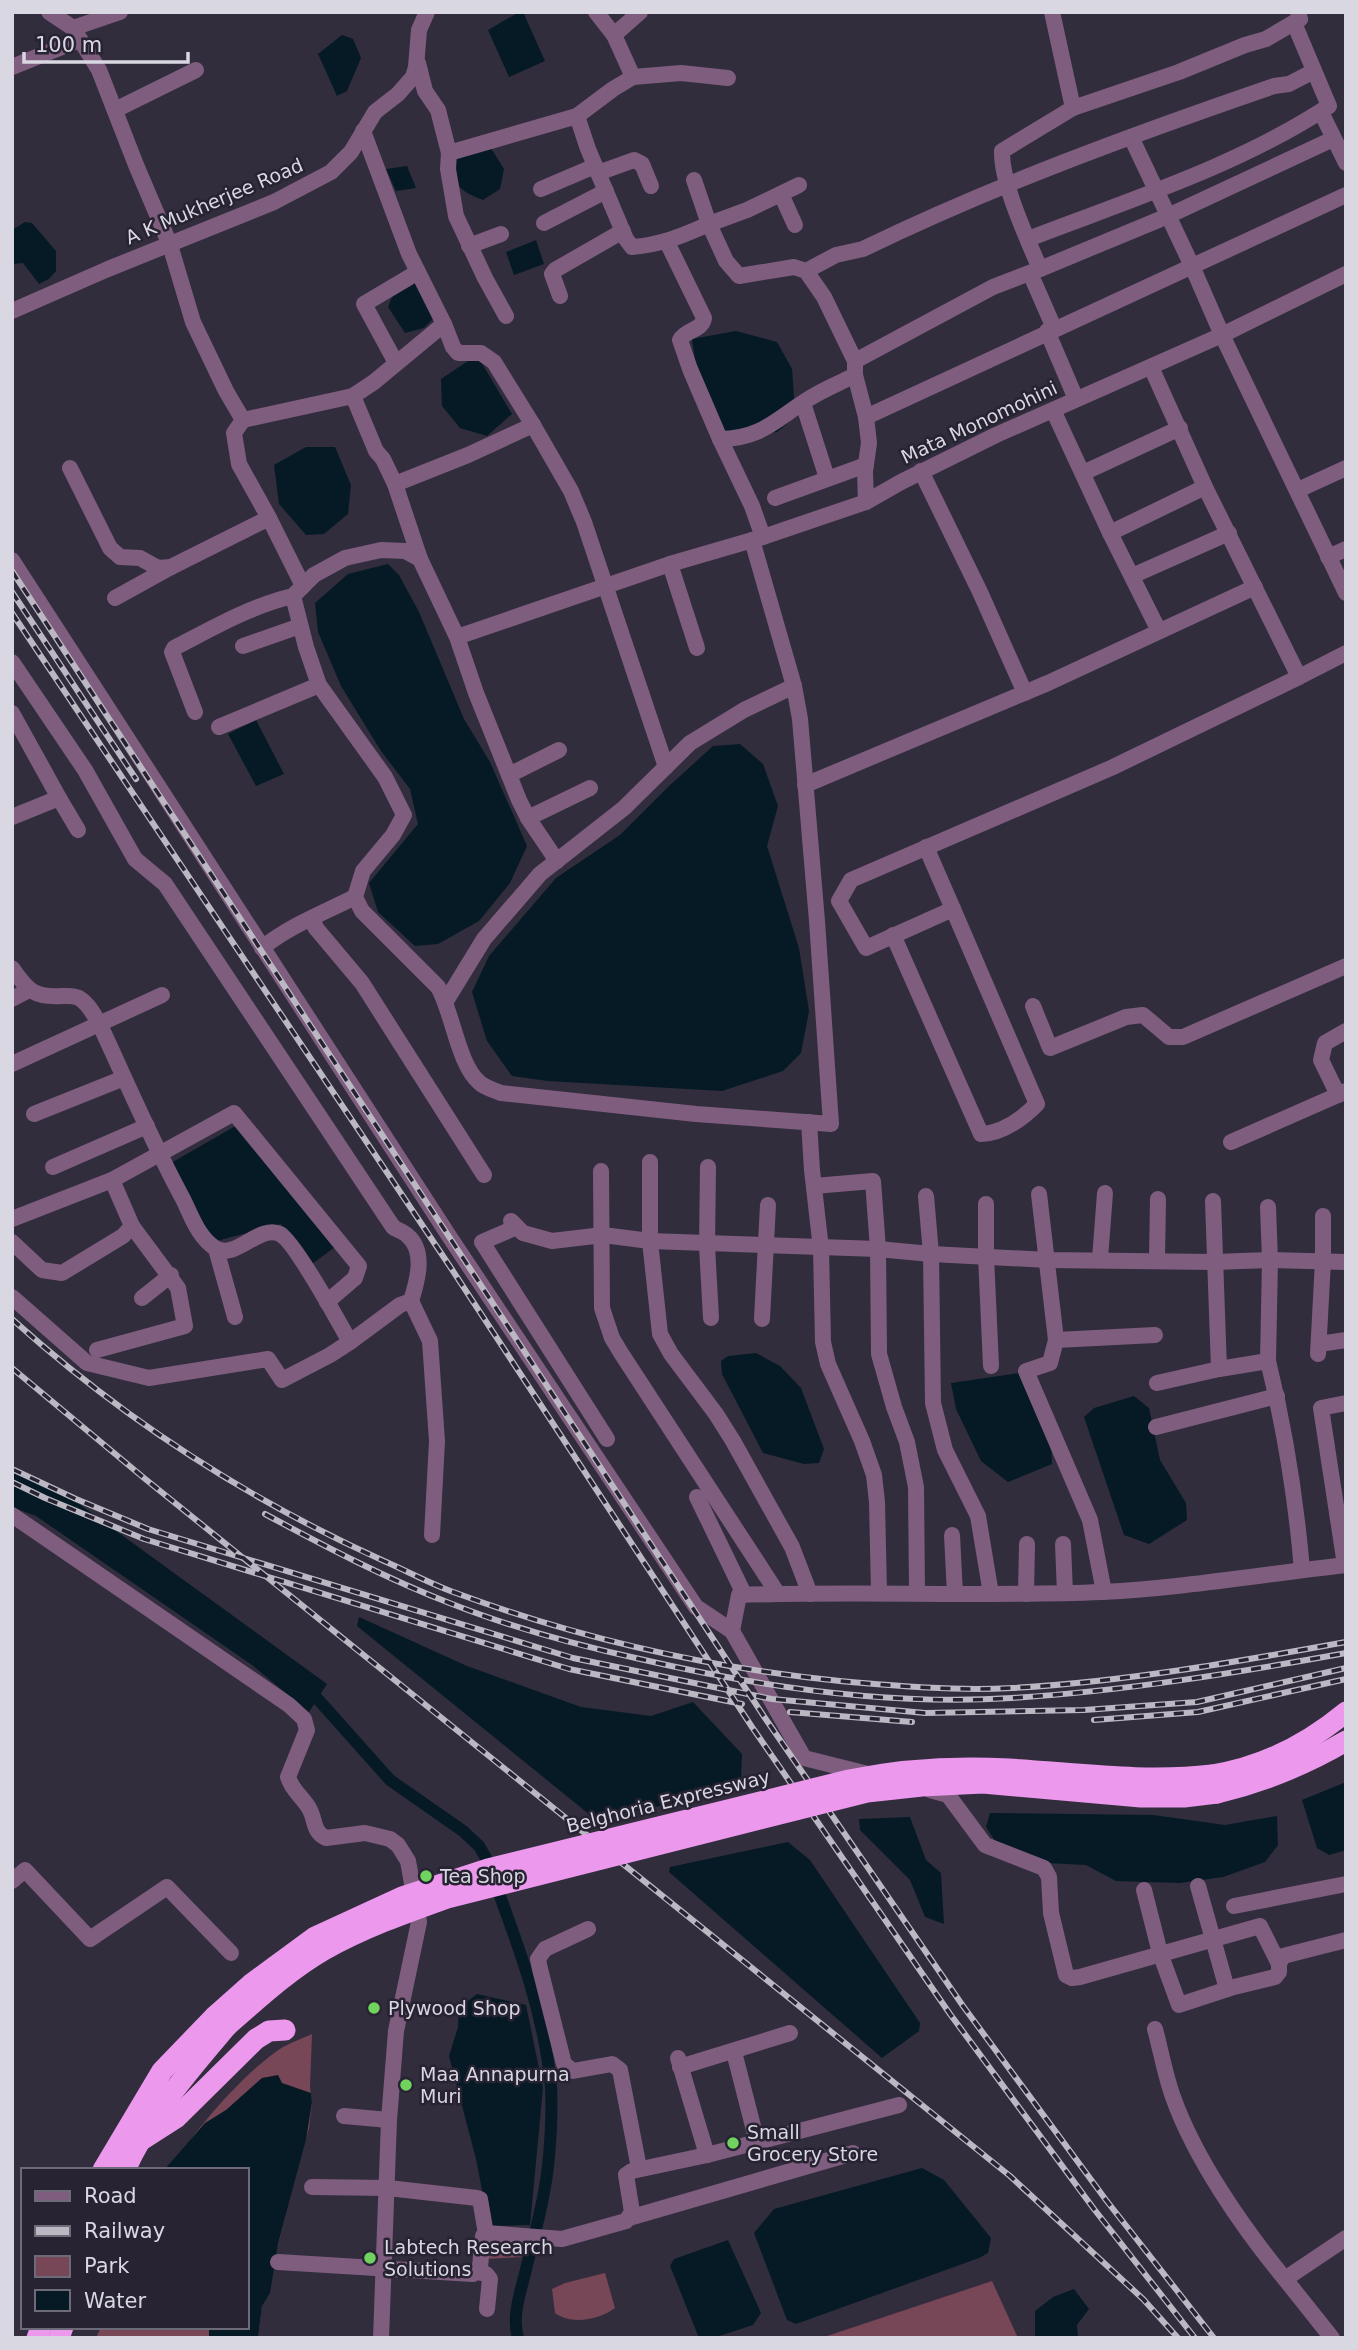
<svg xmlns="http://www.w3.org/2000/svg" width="1358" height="2350" font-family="'DejaVu Sans',sans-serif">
<rect width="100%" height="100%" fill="#312d3d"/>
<g fill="#774657">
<path d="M312 2034 310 2087 312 2102 309 2128 262 2305 258 2338H96L101 2327H247V2170H171C192 2132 246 2070 283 2047 292 2042 303 2038 312 2034Z"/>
<path d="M488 2238H529L522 2257 484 2259Z"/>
<path d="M605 2273 615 2308C599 2320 571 2325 555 2313L552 2289 565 2283Z"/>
<path d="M992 2281 1018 2338H821Z"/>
</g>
<g fill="#051a25">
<path d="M519 12H523L545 61 509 77 488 30Z"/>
<path d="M342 35 353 39 361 58 347 91 337 96 318 54Z"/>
<path d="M489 145 504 169 500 189 483 200C459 191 453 185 452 159Z"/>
<path d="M407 166 416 188 396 191 386 169Z"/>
<path d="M25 222 32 223 56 251V271L49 279 39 284 23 263 12 264V230Z"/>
<path d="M536 240 544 264 514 275 506 252Z"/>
<path d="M418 281 439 313 424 328 405 333 388 307 392 297Z"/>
<path d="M736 331 777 342 792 369 795 411 788 423 777 432 716 436 700 396 692 339Z"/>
<path d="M477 355 512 414 487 436 460 428 442 406 441 379Z"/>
<path d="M306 447H335L351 485 348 514 324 534 306 535 279 504 274 465Z"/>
<path d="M388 564 399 575 419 612 464 719 490 762 527 846 510 883 479 921 438 944 415 946 378 912 369 883 418 824 410 789 381 751 341 686 318 632 315 603 348 574Z"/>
<path d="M256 720 284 774 256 786 228 734Z"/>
<path d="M740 744 763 764 778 806 767 846 799 948 809 1011 801 1053 783 1071 722 1091 548 1081 512 1076 487 1041 472 992 489 956 556 878 620 835 668 787 713 746Z"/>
<path d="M239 1124 335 1247 308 1267 281 1224 209 1243 164 1167Z"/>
<path d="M756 1353 780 1366 801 1388 824 1449 819 1463 804 1464 763 1453 722 1374 721 1361 728 1356Z"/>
<path d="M1019 1373 1051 1441 1052 1464 1008 1482 981 1461 956 1409 951 1383Z"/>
<path d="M1134 1396 1149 1408 1160 1460 1186 1503 1187 1520 1149 1544 1124 1535 1084 1417 1094 1408Z"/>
<path d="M12 1465 79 1504 327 1684 309 1712 252 1665 36 1516 12 1507Z"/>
<path d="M359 1617 467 1666 581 1707 651 1716 693 1702 742 1754 741 1780 721 1794 595 1819 357 1626Z"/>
<path d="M1346 1782V1850L1329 1855 1317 1848 1302 1800Z"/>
<path d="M990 1813 1153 1815 1225 1825 1277 1816 1278 1845 1265 1862 1223 1877 1180 1883 1116 1881 1086 1865 1047 1863 1001 1850 986 1827Z"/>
<path d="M910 1817 926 1860 941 1873 944 1924 925 1917 910 1880 860 1830 859 1819Z"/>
<path d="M788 1842 810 1860 920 2023 919 2031 882 2058 669 1872 670 1867Z"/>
<path d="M477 1994 526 2005 543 2088 530 2225 489 2226 476 2159 449 2056 458 2027 459 2008Z"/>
<path d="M278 2075 282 2083 311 2093 312 2102 306 2140 278 2244 270 2293 262 2306 258 2338H209V2327H247V2170H164L205 2123 226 2110 262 2078Z"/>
<path d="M922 2168 944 2180 991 2238 988 2253 979 2258 796 2324 787 2320 754 2233 774 2209Z"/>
<path d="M728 2240 761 2313 753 2325 713 2338H699L670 2266 674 2259Z"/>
<path d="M1074 2289 1089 2309 1077 2325 1078 2338H1035V2311L1053 2297Z"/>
</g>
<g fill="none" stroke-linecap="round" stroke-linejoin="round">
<path stroke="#051a25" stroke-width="12" d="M307 1687 390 1780 463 1831 479 1846 486 1858C513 1932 544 2008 551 2087 552 2109 551 2134 549 2156 546 2193 536 2229 527 2265 522 2289 511 2314 518 2338"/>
<g stroke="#7f5d7f" stroke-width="16">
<path d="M49 12 73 28 99 70 136 165 170 245 193 322 226 391 243 420 353 396 376 451 383 459 395 484 420 559"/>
<path d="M596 12 614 35 633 77 613 89 577 116 588 149 626 239 632 247C660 245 682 236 709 224L726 261 739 276 794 267 806 271 824 297 855 361V375L866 417 869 443 865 471 866 502"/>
<path d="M1052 12 1073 108"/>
<path d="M73 28 120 12"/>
<path d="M614 35 640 12"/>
<path d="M418 63 425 91 438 110 449 153 448 169 456 216 485 278 506 316"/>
<path d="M12 67 79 40"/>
<path d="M633 77 681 73 728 78"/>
<path d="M115 110 196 70"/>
<path d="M1321 112 1346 163"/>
<path d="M1131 137 1192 266 1222 335 1346 593"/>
<path d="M449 153 577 116"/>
<path d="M598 173 634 160 642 164 651 186"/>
<path d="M694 180 709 224 747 210 799 185"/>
<path d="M541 189 595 166"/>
<path d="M781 194 795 225"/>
<path d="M544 223 606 191"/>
<path d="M1028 239C1129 200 1238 166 1329 106L1294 23"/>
<path d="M667 242 704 318C702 331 686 329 680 340L690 369 720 439C762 439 777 418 810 398 824 389 840 383 855 375"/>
<path d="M469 246 501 234"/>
<path d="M1040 269 1168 216 1333 139"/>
<path d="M806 271 836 255 863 249C995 185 1134 134 1274 86L1289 84 1314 71"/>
<path d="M1030 273 1054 328"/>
<path d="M560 296 552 274 555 270 623 231"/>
<path d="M12 311 108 269 274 202 331 172 351 152 375 112 398 94 413 77 416 67 419 30 427 12"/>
<path d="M1047 331 1076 399"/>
<path d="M855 361 993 287 1040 269C1027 238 1001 183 1002 151L1073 108 1179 72 1245 45 1266 39 1300 19 1298 12"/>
<path d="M396 363 364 304 418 272"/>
<path d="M1151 367 1205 487 1299 677 1346 653"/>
<path d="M353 396 374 382 444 324 409 254 363 131"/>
<path d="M803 403 827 478"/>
<path d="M1053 410 1110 533 1159 631"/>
<path d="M866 417 1346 195"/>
<path d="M243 420 234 433 239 464 269 518"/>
<path d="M533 425 571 491 584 522 666 767"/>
<path d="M720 439 752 506 763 537"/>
<path d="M70 468 110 548 120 557 140 558 158 568 171 567 269 518 303 586"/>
<path d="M921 471 980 592 1025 693"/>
<path d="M1083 473 1180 428"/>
<path d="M395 484 468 455 533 425 494 362 481 353H458L453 347 444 324"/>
<path d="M1298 490 1346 468"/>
<path d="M775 498 866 465"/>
<path d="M1110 533 1205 487"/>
<path d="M1328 557 1346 549"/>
<path d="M12 560 449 1236 696 1607 732 1631 739 1595C860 1591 981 1597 1102 1592 1183 1588 1265 1574 1346 1565"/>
<path d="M670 564 697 648"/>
<path d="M1132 576 1229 533"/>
<path d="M115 598 171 567"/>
<path d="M457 637 670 564 763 537 866 502 901 482 996 435 1222 335 1346 274"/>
<path d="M243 646 300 626"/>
<path d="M12 662 85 770 135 859 165 884 393 1227C397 1230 404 1232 408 1236 426 1252 417 1282 411 1301"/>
<path d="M195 712 172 652 174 648C213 628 250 606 293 596"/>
<path d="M12 713 59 798"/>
<path d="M219 727 319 685"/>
<path d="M509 775 559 750"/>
<path d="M805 785 1048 683 1255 587"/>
<path d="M12 817 59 798 78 830"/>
<path d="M528 818 590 788"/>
<path d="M926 847 953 909"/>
<path d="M557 861 528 818 519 800 476 693 457 637 420 559 405 551 381 550 345 558 314 575 293 596 306 647 319 685 385 777 404 815 393 835 363 871 355 897 362 911 438 987C453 1013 458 1065 480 1083 485 1088 495 1090 501 1093L696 1114 831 1124 817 921 800 719 794 686 752 540"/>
<path d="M314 917 315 927 362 983 484 1175"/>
<path d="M893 935 981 1134C1003 1133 1022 1119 1037 1104L953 909 866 948 839 901 851 880 1111 768 1299 677"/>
<path d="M262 948C291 925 323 913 355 897"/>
<path d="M12 968C27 990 34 998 62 996 68 996 73 995 79 998 89 1004 94 1015 100 1025 127 1083 152 1142 183 1199 191 1215 198 1237 215 1248 235 1261 259 1224 280 1234 294 1241 340 1324 350 1342L400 1305 411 1301 430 1341 437 1441 432 1535"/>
<path d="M12 999 29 990"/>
<path d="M446 1001 484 939 540 874 624 808 690 743 744 710 794 686"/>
<path d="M1033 1006 1050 1048 1126 1017 1143 1015 1169 1037H1183L1346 966"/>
<path d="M1346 1031 1325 1043 1321 1060 1338 1095 1346 1091"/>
<path d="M12 1064 162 995"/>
<path d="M34 1114 124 1078"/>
<path d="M809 1122 812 1170 821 1249 823 1342 828 1364 862 1441 874 1475 877 1502 879 1592"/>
<path d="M1231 1142 1338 1095"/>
<path d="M650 1162V1241L660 1334 671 1354 716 1414 733 1441 792 1547 810 1594"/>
<path d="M53 1167 147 1126"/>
<path d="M708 1167 707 1246 711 1318"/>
<path d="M601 1171 602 1308 612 1338 621 1353 778 1594"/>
<path d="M814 1186 873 1181 878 1249 879 1354 894 1407 907 1442 916 1487 917 1592"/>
<path d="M1039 1194 1056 1340 1050 1363 1026 1371 1090 1520 1104 1592"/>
<path d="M926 1196 931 1254 933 1403 945 1450 978 1516 991 1594"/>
<path d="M1213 1201 1219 1369"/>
<path d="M986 1204V1256L991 1366"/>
<path d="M1268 1207 1270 1260 1268 1361"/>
<path d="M12 1219 112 1180 234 1113 359 1266 355 1278 327 1302"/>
<path d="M511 1221 523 1233 552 1241 603 1235 650 1241 878 1249 931 1254 1048 1260 1214 1262 1270 1260 1346 1262"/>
<path d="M517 1227 482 1242 607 1439"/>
<path d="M12 1242 42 1270 62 1273 123 1236 132 1226 112 1180"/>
<path d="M216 1249 235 1317"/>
<path d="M1100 1259 1105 1193"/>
<path d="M1157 1259 1158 1199"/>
<path d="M12 1297 87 1363 149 1378 268 1359 282 1380 330 1355 350 1342"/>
<path d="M142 1298 171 1275"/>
<path d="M762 1319 768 1205"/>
<path d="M1056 1340 1155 1335"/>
<path d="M1319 1344 1346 1340"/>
<path d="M97 1350 185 1326 178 1288 132 1226"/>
<path d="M1318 1354 1323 1261V1216"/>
<path d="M1157 1383 1219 1369 1268 1361C1285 1430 1296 1499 1302 1570"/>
<path d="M1156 1427 1277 1396"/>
<path d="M697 1497 744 1594"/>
<path d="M12 1515 289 1705 304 1719 307 1730 288 1777C292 1791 304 1798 310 1810 316 1822 313 1832 326 1838L365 1833 390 1839 398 1845 408 1861 419 1922 396 2031 389 2120 381 2338"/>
<path d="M952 1535 955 1594"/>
<path d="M1063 1544 1065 1593"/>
<path d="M1345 1565 1321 1408 1346 1403"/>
<path d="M1026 1594 1027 1544"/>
<path d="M732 1631 804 1758 868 1774"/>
<path d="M930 1790 948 1795 985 1845 1044 1868 1049 1877 1051 1913 1066 1975 1072 1978 1080 1977 1260 1926 1279 1964"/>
<path d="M12 1881 25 1870 90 1939 167 1887 231 1953"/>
<path d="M1198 1886 1227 1989"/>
<path d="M1144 1890 1160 1953 1179 2005 1234 1987 1275 1977 1279 1972V1964L1283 1956 1346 1940"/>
<path d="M1234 1906 1346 1884"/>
<path d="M588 1929 545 1949 538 1959 540 1969 564 2064 573 2071 612 2064 620 2070 639 2168"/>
<path d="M1155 2029C1161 2051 1165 2075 1173 2097 1195 2159 1243 2228 1285 2279L1346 2238"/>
<path d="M734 2052 757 2142"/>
<path d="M678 2058 707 2155"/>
<path d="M680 2067 790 2033"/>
<path d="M344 2116 389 2120"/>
<path d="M312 2187 388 2188 477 2198 480 2199 486 2234"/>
<path d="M629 2218 853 2153"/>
<path d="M278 2262 473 2274 480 2267 483 2236 487 2233 562 2239 626 2221 632 2212 626 2175 632 2171 707 2155 899 2105"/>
<path d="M477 2272 486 2274 490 2279 487 2309"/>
<path d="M1285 2279 1332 2338"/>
</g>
<g stroke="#ec98ed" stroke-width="21">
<path d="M1212 1775C1263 1767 1306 1745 1346 1712"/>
<path d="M1217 1793C1263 1782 1305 1765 1346 1741"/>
<path d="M137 2143 176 2118 256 2039 269 2031 285 2030"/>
<path d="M103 2170 162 2071 215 2016"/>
<path d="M125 2170C150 2115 189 2071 227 2026"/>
<path d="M37 2338 41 2327"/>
<path d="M59 2338 63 2327"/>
</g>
<g stroke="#bbb8c3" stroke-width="6">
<g id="rail">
<path d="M12 571 765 1718 963 2006 1106 2200 1214 2338"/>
<path d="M12 592 136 779"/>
<path d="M12 613 449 1265 752 1727 950 2014 1094 2209 1195 2338"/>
<path d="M12 1319C122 1418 249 1500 384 1561 407 1571 431 1584 456 1593 578 1638 710 1668 840 1681 896 1686 955 1691 1012 1688 1124 1682 1235 1662 1346 1642"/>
<path d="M12 1368 144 1478 1010 2176 1143 2299 1178 2338"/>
<path d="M12 1469 76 1499 148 1529 573 1658 772 1699 925 1713 1084 1710 1197 1702 1346 1668"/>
<path d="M12 1482 45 1498 144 1539 569 1669 742 1704"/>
<path d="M265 1514C326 1547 387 1579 452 1604 513 1628 576 1645 640 1659 760 1687 888 1706 1012 1698 1125 1691 1235 1673 1346 1653"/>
<path d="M790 1712 912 1722"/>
<path d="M1094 1720 1198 1712 1346 1679"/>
</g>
</g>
<use href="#rail" stroke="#272332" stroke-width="3.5" stroke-dasharray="10" stroke-linecap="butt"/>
<g stroke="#ec98ed" stroke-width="21">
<path d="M215 2016 251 1984 315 1937 402 1897 488 1869 849 1780C902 1769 955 1766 1009 1769 1077 1773 1143 1783 1212 1775"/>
<path d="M227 2026C258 1999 288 1971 324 1950 363 1928 405 1913 447 1898L867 1792 922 1786 983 1783 1141 1797H1184L1217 1793"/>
</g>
</g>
<g fill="#70d35f" stroke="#272332" stroke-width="2.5">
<circle cx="426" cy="1876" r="7"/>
<circle cx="374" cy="2008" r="7"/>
<circle cx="406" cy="2085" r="7"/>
<circle cx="733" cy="2143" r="7"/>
<circle cx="370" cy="2258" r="7"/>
</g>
<g text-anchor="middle" stroke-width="5" stroke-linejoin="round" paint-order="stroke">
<g font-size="19" fill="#d9d7e1" stroke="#272332">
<text transform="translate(214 201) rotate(-23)" y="7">A K Mukherjee Road</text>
<text transform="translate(979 422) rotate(-25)" y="7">Mata Monomohini</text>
<text transform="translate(668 1801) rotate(-14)" y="7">Belghoria Expressway</text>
</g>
<g font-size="19" fill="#d9d7e1" stroke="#272332" text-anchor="start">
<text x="440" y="1883">Tea Shop</text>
<text x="388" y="2015">Plywood Shop</text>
<text x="420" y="2081">Maa Annapurna<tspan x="420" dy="22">Muri</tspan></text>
<text x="747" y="2139">Small<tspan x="747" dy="22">Grocery Store</tspan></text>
<text x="384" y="2254">Labtech Research<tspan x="384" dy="22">Solutions</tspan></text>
</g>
</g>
<rect width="1358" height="2350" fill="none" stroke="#d9d7e1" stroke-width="28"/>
<rect x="21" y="2168" width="228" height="161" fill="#272332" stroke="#6e6b78" stroke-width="2"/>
<rect x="35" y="2191" width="35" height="10" fill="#7f5d7f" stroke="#6e6b78" stroke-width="2"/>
<text x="84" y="2203" font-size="21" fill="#d9d7e1">Road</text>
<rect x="35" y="2226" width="35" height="10" fill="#bbb8c3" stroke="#6e6b78" stroke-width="2"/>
<text x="84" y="2238" font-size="21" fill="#d9d7e1">Railway</text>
<rect x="35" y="2256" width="35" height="21" fill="#774657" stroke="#6e6b78" stroke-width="2"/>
<text x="84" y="2273" font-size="21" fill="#d9d7e1">Park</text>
<rect x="35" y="2290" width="35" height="21" fill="#051a25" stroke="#6e6b78" stroke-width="2"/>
<text x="84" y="2308" font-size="21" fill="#d9d7e1">Water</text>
<path d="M24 52v10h164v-10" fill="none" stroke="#d9d7e1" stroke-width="3.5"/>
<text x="35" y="52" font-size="21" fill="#d9d7e1" stroke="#272332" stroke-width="5" paint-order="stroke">100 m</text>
</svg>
